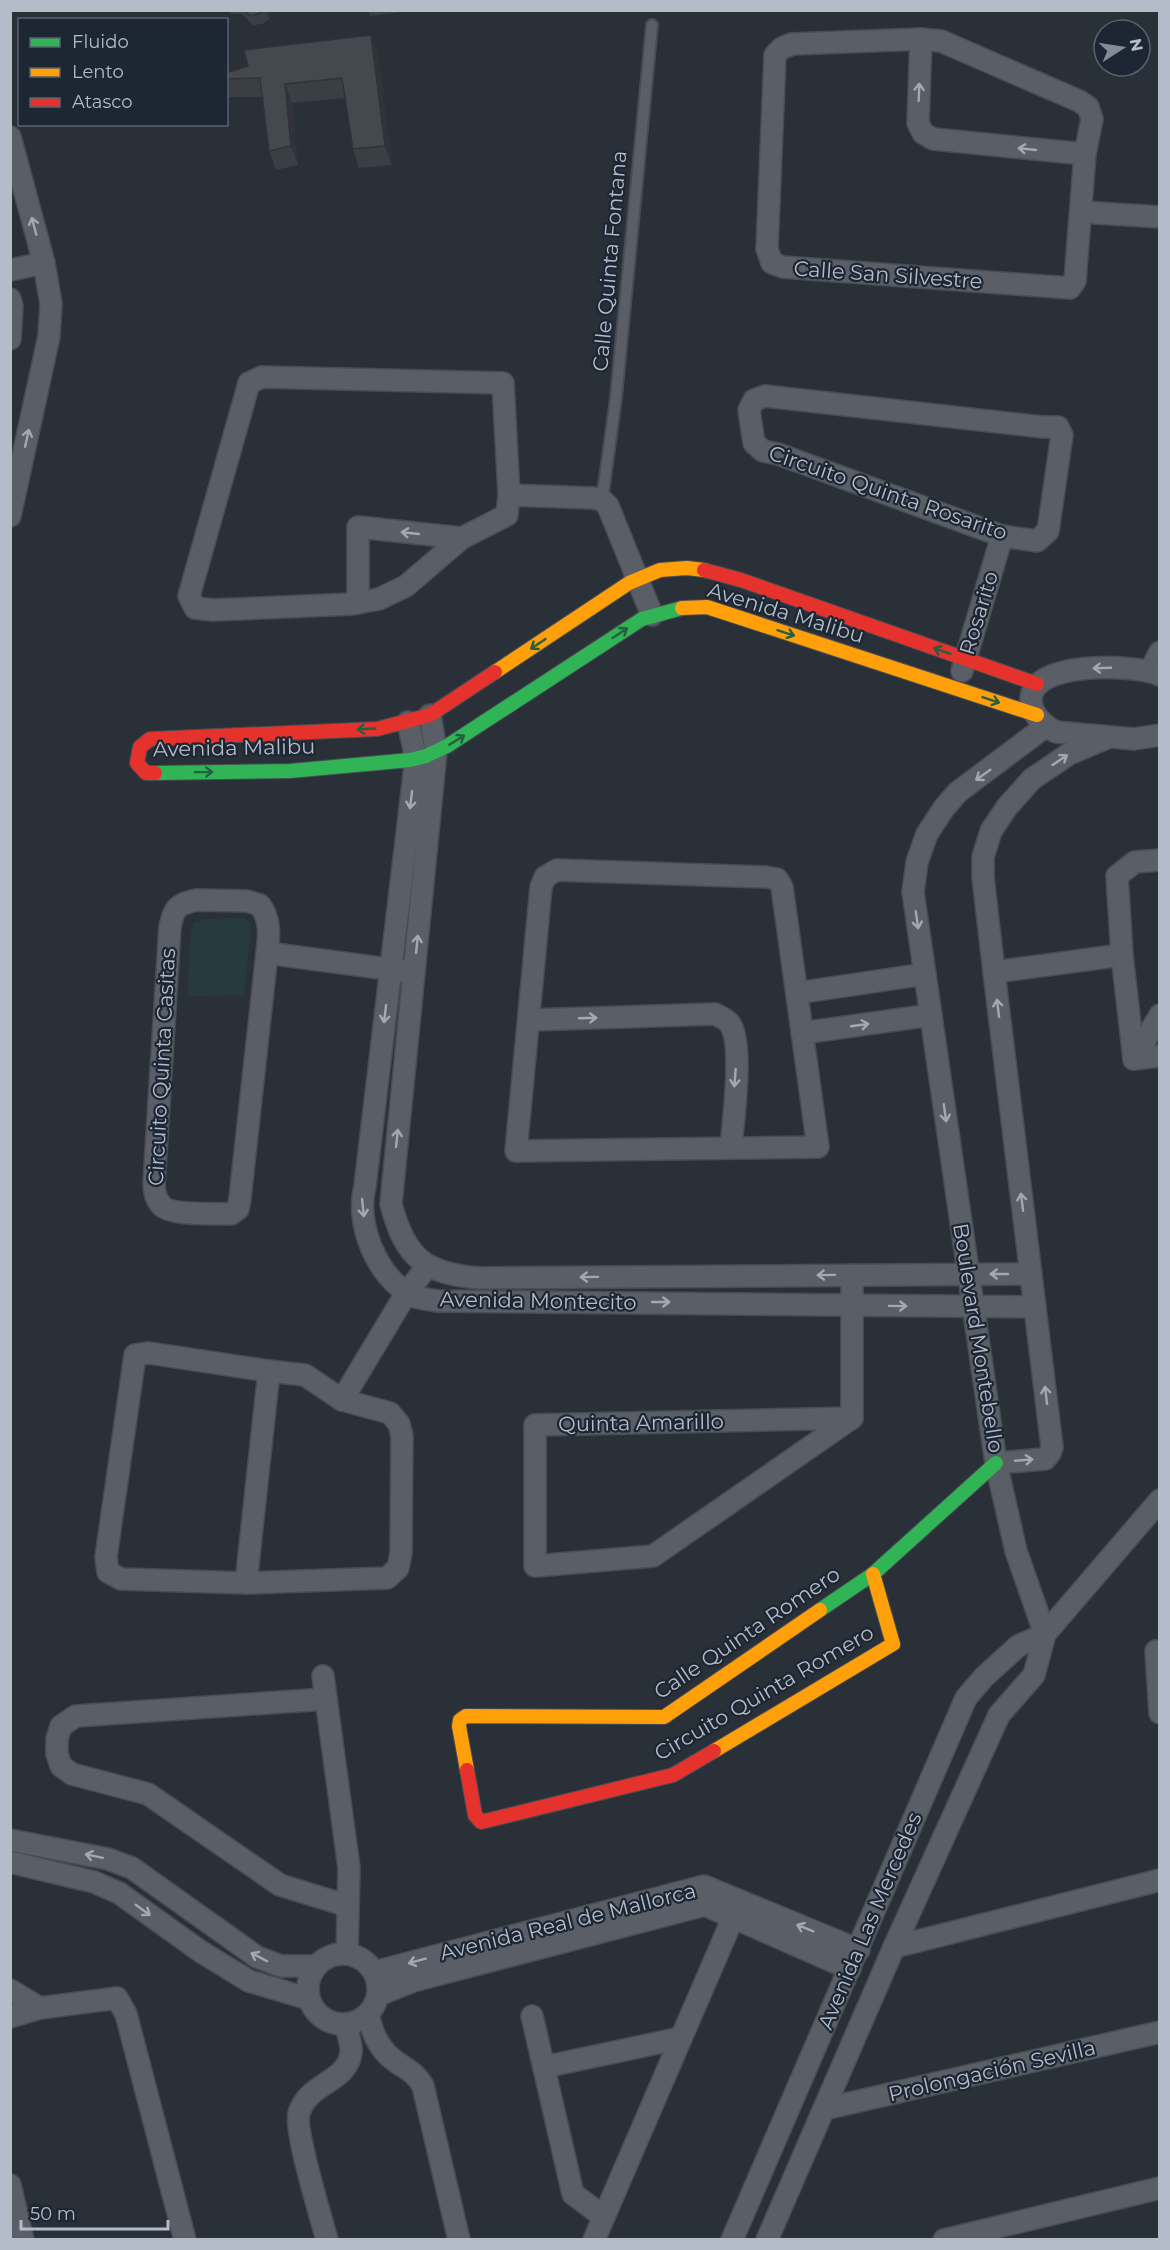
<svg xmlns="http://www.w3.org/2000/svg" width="1170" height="2250" font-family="Montserrat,sans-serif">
<rect width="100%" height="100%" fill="#2a3038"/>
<path fill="#273a3e" d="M244 918 249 921 251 928 244 995 187 996 191 932 194 923 205 919Z"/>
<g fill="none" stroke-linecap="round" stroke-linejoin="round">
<g stroke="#484c53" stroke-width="14">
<path id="lane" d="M602 500 616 398 652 25"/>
</g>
<g stroke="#484c53" stroke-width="24">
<g id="street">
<path d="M921 39 941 41 1079 101 1088 107 1092 119 1085 154 1075 281 1070 288 783 267 772 263 767 249 775 55 782 48 792 44Z"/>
<path d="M921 39 918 123 923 133 933 139 1085 154"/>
<path d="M10 137 44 263 51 304 49 336 10 516"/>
<path d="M1081 212 1160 217"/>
<path d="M10 270 44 263"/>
<path d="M10 299 12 306 10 339"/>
<path d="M262 377 503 383 509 495 507 515 462 538 406 586 379 599 352 604 213 610 195 608 189 596 249 383Z"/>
<path d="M765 396 1043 427H1058L1062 435 1048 531 1037 541 1002 536 778 454 763 451 754 443 749 410 754 400Z"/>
<path d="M509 495 593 498 602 500 608 506 652 615"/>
<path d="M358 603V527L462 538"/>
<path d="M962 671 1002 536"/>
<path d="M1150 671 1160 652"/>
<path d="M1160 675C1135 664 1029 660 1031 701 1032 715 1044 726 1056 732L1134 739 1160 735"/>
<path d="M430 715 436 751 391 1204C405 1258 425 1274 480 1278L1031 1274"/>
<path d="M408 722 416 758 365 1186C355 1224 377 1278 413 1296 420 1299 429 1299 437 1301L1035 1307"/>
<path d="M557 870 766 877 777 879 782 887 818 1147 516 1151 541 887 545 877Z"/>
<path d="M196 900 247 901 260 905C271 920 269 935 267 953L240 1198 238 1209 231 1214C215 1213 170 1216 161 1205 155 1198 154 1191 154 1183L170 927C174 907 177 905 196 900Z"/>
<path d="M267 953 403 971"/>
<path d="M994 972 1122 955"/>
<path d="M797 993 925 974"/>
<path d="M529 1020 715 1014C720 1017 727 1019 730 1024 744 1045 733 1121 731 1148"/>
<path d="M802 1033 931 1015"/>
<path d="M1134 1059 1122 955 1117 876 1135 862 1160 860"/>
<path d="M1134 1059 1160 1015"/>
<path d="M1134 1059 1160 1056"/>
<path d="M852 1275V1418"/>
<path d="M149 1353 269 1371 305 1375 342 1400 390 1413 399 1424 402 1436 401 1553 398 1568 387 1578 246 1583 121 1579 108 1572 106 1557 135 1355Z"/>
<path d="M342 1400 407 1292 427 1267"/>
<path d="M852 1418 653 1556 535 1566V1425Z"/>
<path d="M996 1463 1045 1459 1050 1453 1052 1447 994 972 983 877V857L991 831 1007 807 1032 779 1069 754 1107 738"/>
<path d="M246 1583 269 1371"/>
<path d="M1045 1634 1016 1551 996 1463 913 892 917 862 927 834 944 808 958 792 1046 726"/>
<path d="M1156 1651 1160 1713"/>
<path d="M323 1676 349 1868 347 1954"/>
<path d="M326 1699 76 1716 61 1726 57 1739V1754L61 1766 72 1774 148 1794 280 1885 348 1906"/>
<path d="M10 1840 108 1859 132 1868 257 1957 281 1966H316"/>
<path d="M10 1862 94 1882 119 1893 200 1951 249 1981 309 1999"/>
<path d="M894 1947 1160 1880"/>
<circle cx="343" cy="1989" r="35"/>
<path d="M374 1972 704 1886 859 1950"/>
<path d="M10 1990 40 2008"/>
<path d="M378 1995 413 1981 705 1905 850 1969"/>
<path d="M368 2015C372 2030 376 2043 387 2054 400 2068 412 2067 423 2086L459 2240"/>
<path d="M532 2016 573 2194 604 2217"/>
<path d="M10 2017 40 2008 117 1998 126 2014 185 2240"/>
<path d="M544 2067 681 2038"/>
<path d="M824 2109 1160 2032"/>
<path d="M10 2185 23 2240"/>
<path d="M327 2240C321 2217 294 2130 299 2113 308 2082 348 2083 351 2052 352 2044 347 2033 346 2025"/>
<path d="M594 2240 739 1904"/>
<path d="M732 2240 966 1698 984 1677 1018 1646 1045 1634"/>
<path d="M767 2240 894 1947 999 1715 1034 1675 1045 1634 1160 1500"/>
<path d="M944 2240 1160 2188"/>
</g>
</g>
<g stroke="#484c53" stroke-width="16">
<g id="fast">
<path d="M155 773 290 771 410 760 426 756 447 746 642 619 682 608"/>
<path d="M820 1610 873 1574 996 1463"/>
</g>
</g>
<g stroke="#484c53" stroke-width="16">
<g id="slow">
<path d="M682 608 707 607 1037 715"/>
<path d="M495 672 629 583 660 570 687 568 704 570"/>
<path d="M714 1751 893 1644 873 1574"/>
<path d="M467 1770 459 1726 460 1720 466 1716 664 1717 820 1610"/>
</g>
</g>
<g stroke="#484c53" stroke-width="16">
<g id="jam">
<path d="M704 570 741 580 1037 684"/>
<path d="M155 773H146L137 763 140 747 150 739 377 729 430 715 495 672"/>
<path d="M467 1770 475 1815 481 1822 673 1775 714 1751"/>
</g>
</g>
<use href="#lane" stroke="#5a5e66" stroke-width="10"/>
<use href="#street" stroke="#5a5e66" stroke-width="21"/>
<use href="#fast" stroke="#30b455" stroke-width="14"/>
<use href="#slow" stroke="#ff9f0a" stroke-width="14"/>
<use href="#jam" stroke="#e5322d" stroke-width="14"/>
</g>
<g fill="#3a3f45">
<path d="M230 10H273L269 19 262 24 253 25 242 14H231Z"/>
<path d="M368 10H401V12L370 16Z"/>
<path d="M371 35 378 53 392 165 359 168 353 149 345 98 292 103 298 165 276 170 269 151 262 97H227L226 73Z"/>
</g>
<g fill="#303338">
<path d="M266 10H273L269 19Z"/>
<path d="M371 35 378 53 392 165 385 146Z"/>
<path d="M285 84 292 103 298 165 291 146Z"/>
</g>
<g fill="#444950" stroke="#303338" stroke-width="1.5">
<path d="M244 10H264L258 14 250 16Z"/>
<path d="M371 35 385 146 353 149 342 78 285 84 291 146 269 151 260 78 226 79V73L248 66 244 50Z"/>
</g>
<defs><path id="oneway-shaft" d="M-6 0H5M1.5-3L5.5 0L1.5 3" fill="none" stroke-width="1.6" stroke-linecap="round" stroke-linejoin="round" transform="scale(1.5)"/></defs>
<g stroke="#a2a9b5">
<use href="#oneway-shaft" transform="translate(919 92) rotate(-88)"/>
<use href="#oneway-shaft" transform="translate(1027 149) rotate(-174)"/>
<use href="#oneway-shaft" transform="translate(34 226) rotate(-105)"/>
<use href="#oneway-shaft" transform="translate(27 438) rotate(-78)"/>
<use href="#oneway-shaft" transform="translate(410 533) rotate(-174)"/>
<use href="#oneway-shaft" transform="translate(1102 668) rotate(178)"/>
<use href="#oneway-shaft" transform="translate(1060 760) rotate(-34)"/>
<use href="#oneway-shaft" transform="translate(983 775) rotate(145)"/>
<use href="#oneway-shaft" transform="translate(411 800) rotate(97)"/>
<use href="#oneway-shaft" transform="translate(917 920) rotate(82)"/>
<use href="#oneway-shaft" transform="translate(417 944) rotate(-84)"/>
<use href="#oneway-shaft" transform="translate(998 1008) rotate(-97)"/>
<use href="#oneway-shaft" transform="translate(385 1014) rotate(97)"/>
<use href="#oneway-shaft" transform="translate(588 1018) rotate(-2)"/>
<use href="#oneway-shaft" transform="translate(860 1025) rotate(-8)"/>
<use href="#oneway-shaft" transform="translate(735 1078) rotate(94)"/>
<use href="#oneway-shaft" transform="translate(945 1113) rotate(82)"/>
<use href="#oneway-shaft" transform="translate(397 1138) rotate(-84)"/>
<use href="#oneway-shaft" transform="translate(1022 1202) rotate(-97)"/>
<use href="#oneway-shaft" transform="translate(363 1208) rotate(84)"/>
<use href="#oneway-shaft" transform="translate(999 1274) rotate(-180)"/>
<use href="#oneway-shaft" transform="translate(826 1275) rotate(179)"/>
<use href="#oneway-shaft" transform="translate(589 1277) rotate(179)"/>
<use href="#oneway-shaft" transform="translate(661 1302)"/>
<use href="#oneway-shaft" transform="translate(898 1306) rotate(1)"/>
<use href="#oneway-shaft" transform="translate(1046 1395) rotate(-97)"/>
<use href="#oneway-shaft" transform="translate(1024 1460) rotate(-5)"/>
<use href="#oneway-shaft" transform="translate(94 1856) rotate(-168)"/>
<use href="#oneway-shaft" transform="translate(143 1910) rotate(36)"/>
<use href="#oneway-shaft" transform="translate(805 1928) rotate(-158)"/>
<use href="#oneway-shaft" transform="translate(259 1957) rotate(-153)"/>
<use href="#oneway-shaft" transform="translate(417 1961) rotate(165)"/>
</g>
<g stroke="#255f41">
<use href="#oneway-shaft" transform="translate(620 633) rotate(-33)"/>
<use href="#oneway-shaft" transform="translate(786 633) rotate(18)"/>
<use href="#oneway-shaft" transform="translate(538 644) rotate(146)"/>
<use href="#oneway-shaft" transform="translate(942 651) rotate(-161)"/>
<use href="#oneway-shaft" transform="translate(991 700) rotate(18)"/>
<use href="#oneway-shaft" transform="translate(366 729) rotate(177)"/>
<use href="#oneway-shaft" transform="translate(457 740) rotate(-32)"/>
<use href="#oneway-shaft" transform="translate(204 772) rotate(-1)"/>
</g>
<g text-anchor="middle" stroke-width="4.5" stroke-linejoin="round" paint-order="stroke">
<g font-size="21" fill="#b4bcc9" stroke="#1d2633">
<text transform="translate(610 261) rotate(-85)" y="7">Calle Quinta Fontana</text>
<text transform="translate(888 275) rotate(4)" y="7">Calle San Silvestre</text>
<text transform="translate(888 493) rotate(19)" y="7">Circuito Quinta Rosarito</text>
<text transform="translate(786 613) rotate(17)" y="7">Avenida Malibu</text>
<text transform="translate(979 613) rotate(-73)" y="7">Rosarito</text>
<text transform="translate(234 748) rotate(-1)" y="7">Avenida Malibu</text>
<text transform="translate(162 1067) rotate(-87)" y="7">Circuito Quinta Casitas</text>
<text transform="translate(538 1301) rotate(1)" y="7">Avenida Montecito</text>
<text transform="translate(978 1338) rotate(81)" y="7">Boulevard Montebello</text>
<text transform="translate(641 1423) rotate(-1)" y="7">Quinta Amarillo</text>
<text transform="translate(747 1633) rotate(-34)" y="7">Calle Quinta Romero</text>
<text transform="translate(764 1693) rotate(-30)" y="7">Circuito Quinta Romero</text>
<text transform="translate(870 1921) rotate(-67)" y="7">Avenida Las Mercedes</text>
<text transform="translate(568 1922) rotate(-14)" y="7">Avenida Real de Mallorca</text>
<text transform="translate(992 2071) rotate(-13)" y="7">Prolongación Sevilla</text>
</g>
</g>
<rect width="1170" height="2250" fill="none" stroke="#b4bcc9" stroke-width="24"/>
<rect x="18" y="18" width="210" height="108" fill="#1d2633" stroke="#59626f" stroke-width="1.5"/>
<rect x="30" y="38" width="30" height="9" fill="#30b455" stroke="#59626f" stroke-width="1.5"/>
<text x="72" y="48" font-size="18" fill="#b4bcc9">Fluido</text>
<rect x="30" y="68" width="30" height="9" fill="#ff9f0a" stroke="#59626f" stroke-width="1.5"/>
<text x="72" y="78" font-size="18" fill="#b4bcc9">Lento</text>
<rect x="30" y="98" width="30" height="9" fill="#e5322d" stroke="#59626f" stroke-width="1.5"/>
<text x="72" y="108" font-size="18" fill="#b4bcc9">Atasco</text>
<g transform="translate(1122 48) rotate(78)"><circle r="28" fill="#1d2633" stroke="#59626f" stroke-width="1.5"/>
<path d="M0-4.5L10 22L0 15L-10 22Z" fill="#848b96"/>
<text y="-9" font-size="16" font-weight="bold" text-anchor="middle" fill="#b4bcc9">N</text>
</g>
<path d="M21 2220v9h147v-9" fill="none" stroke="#b4bcc9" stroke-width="3"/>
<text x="30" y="2220" font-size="18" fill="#b4bcc9" stroke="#1d2633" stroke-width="4.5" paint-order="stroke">50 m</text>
</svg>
